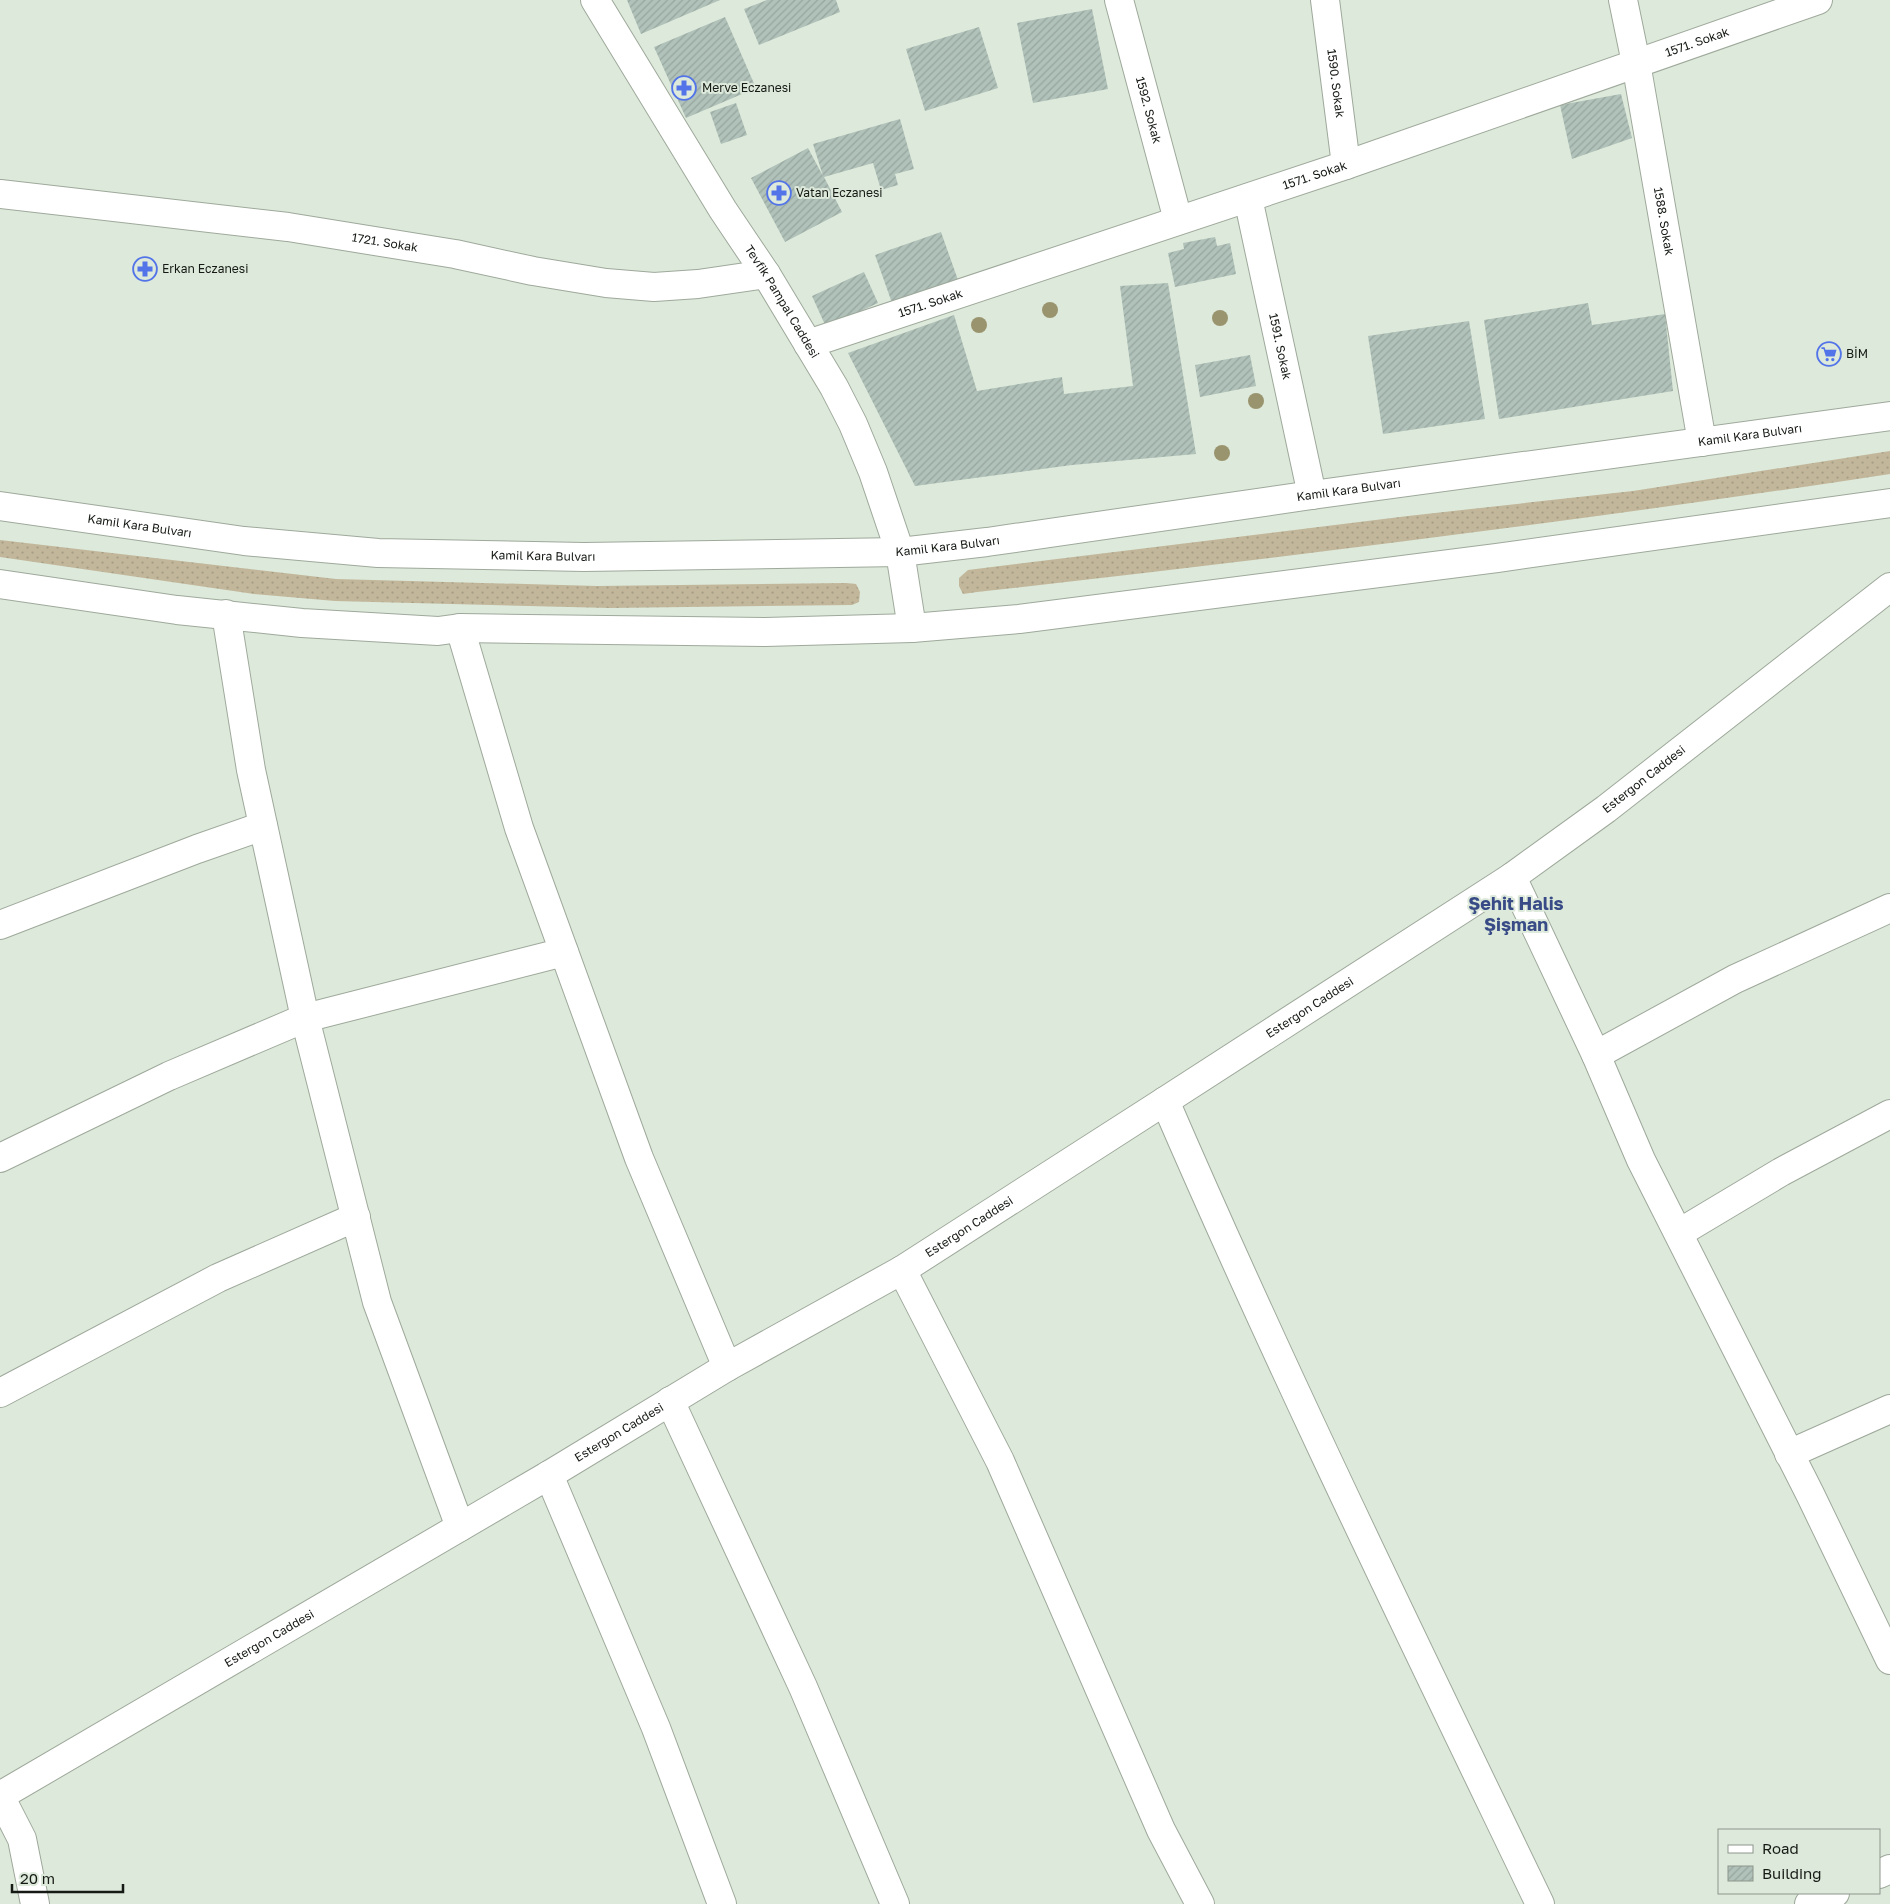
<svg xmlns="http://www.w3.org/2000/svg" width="1890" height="1904" font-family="'Golos Text',sans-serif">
<defs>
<pattern id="grass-dots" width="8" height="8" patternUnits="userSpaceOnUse" patternTransform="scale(1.25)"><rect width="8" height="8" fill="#c2b79b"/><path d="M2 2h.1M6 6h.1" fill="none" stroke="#a69d85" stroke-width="1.8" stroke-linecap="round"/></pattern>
<pattern id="building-hatch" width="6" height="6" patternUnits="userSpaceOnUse" patternTransform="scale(1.25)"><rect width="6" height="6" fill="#b0c2ba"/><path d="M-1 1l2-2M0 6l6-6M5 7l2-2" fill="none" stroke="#97a69f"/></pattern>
</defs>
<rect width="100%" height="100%" fill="#dde9da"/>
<g fill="url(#grass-dots)">
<path d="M1890 451V474C1587 520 1282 558 977 592L963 594 959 586V578L968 570 1408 516 1633 491Z"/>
<path d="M0 540 336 579 597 586 846 583 856 584 860 592 859 602 852 605 610 608 335 601 254 594 0 557Z"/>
</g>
<g fill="url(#building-hatch)">
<path d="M627 0H720L641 34Z"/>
<path d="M767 0H836L840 12 759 45 744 9Z"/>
<path d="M1092 9 1108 89 1033 103 1017 23Z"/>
<path d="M725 17 756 88 686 118 654 47Z"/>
<path d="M979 27 998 88 925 111 906 49Z"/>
<path d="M1621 94 1632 138 1572 159 1560 105Z"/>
<path d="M736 103 747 135 721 144 710 112Z"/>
<path d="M900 119 914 169 895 174 898 185 881 190 873 163 824 177 842 212 785 242 751 178 808 148 823 176 813 144Z"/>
<path d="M941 232 958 280 892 303 875 255Z"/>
<path d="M1215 237 1217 246 1230 243 1236 274 1175 287 1168 253 1184 249 1183 243Z"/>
<path d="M864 272 878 303 826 327 812 296Z"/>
<path d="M1168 283 1196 454 1072 465 915 486 848 353 954 315 977 391 1062 377 1064 394 1133 386 1120 286Z"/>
<path d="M1588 303 1592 325 1665 314 1673 391 1499 419 1484 320Z"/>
<path d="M1469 321 1485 419 1383 434 1368 336Z"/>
<path d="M1250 355 1256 386 1200 397 1195 365Z"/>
</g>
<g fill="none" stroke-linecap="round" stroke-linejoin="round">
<g stroke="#9ea99b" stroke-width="30">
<g id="street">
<path id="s1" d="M1119 0 1178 220"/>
<path id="s2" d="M1325 0 1346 165"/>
<path id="s3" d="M1623 0 1636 63 1702 442"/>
<path id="s4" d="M0 194 288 227 455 254 533 271 606 283 654 287 698 284 766 274"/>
<path id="s5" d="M1248 198 1312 495"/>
<path id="s6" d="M808 344 1346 165 1818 0"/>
<path d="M226 614 251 770 305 1018 377 1302 460 1527"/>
<path d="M460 628 519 828 639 1158 727 1367"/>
<path d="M1512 877 1596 1055 1641 1160 1810 1494 1890 1660"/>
<path d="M0 925 197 849 263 826"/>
<path d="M1596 1055 1735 979 1890 908"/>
<path d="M1165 1101C1282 1372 1412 1638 1540 1904"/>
<path d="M0 1158 169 1076 305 1018 564 952"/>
<path d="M1679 1233 1781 1172 1890 1114"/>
<path d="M902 1270 1000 1461 1161 1830 1200 1904"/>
<path d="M0 1393 218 1278 356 1217"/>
<path d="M670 1401 803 1687 895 1904"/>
<path d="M1789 1454 1890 1409"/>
<path d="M549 1475 656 1728 722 1904"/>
<path d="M0 1796 22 1839 35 1904"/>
<path d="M1879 1874 1890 1869"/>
<path d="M1809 1904 1835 1893"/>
</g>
</g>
<g stroke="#9ea99b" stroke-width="30">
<g id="secondary">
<path id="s7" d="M595 0 723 210 766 274 834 387 853 424 873 472 900 552 912 628"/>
<path id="s8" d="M0 506 244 541 378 553 584 557 900 552 987 542 1312 495 1890 416"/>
<path d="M0 584 177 610 302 623 438 631 460 628 765 632 912 628 1019 619 1497 558 1890 503"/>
<path id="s9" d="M0 1796 549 1475 727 1367 902 1270 1165 1101 1512 877 1606 809 1890 587"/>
</g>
</g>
<use href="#street" stroke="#fff" stroke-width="28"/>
<use href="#secondary" stroke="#fff" stroke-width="28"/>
</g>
<g fill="#99946e">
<circle cx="1050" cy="310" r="8"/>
<circle cx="1220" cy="318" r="8"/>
<circle cx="979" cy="325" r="8"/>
<circle cx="1256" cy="401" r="8"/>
<circle cx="1222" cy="453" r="8"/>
</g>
<defs>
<g id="pharmacy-ring" transform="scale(1.25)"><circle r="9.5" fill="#dde9da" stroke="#5374e9" stroke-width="1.5"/><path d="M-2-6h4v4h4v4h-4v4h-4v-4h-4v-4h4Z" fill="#5374e9"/></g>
<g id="supermarket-ring" transform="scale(1.25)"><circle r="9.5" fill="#dde9da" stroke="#5374e9" stroke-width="1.5"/><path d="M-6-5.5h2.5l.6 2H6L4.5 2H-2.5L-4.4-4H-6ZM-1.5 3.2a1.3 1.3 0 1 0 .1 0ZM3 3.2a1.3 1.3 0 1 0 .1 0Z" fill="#5374e9"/></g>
</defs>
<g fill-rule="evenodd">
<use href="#pharmacy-ring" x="684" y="88"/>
<use href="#pharmacy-ring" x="779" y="193"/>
<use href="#pharmacy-ring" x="145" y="269"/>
<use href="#supermarket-ring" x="1829" y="354"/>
</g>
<g text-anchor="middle" stroke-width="4" stroke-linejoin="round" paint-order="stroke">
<g font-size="12" fill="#161a15" stroke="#dde9da">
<text dy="4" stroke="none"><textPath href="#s6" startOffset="939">1571. Sokak</textPath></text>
<text dy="4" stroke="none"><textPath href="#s2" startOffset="84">1590. Sokak</textPath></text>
<text dy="4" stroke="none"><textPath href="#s1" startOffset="114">1592. Sokak</textPath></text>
<text dy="4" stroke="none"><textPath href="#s6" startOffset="534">1571. Sokak</textPath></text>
<text dy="4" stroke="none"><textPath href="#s3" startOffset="225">1588. Sokak</textPath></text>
<text dy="4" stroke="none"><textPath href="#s4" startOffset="388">1721. Sokak</textPath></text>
<text dy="4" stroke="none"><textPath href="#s7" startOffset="355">Tevfik Pampal Caddesi</textPath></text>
<text dy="4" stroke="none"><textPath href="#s6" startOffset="129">1571. Sokak</textPath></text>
<text dy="4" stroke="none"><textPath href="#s5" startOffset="152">1591. Sokak</textPath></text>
<text dy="4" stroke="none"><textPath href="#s8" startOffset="1761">Kamil Kara Bulvarı</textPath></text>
<text dy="4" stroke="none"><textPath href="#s8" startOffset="1356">Kamil Kara Bulvarı</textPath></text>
<text dy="4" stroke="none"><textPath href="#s8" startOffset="141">Kamil Kara Bulvarı</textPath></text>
<text dy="4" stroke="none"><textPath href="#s8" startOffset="951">Kamil Kara Bulvarı</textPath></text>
<text dy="4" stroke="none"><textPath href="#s8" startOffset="546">Kamil Kara Bulvarı</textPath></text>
<text dy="4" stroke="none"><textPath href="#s9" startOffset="1934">Estergon Caddesi</textPath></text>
<text dy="4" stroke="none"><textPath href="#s9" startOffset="1529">Estergon Caddesi</textPath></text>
<text dy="4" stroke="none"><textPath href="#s9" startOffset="1124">Estergon Caddesi</textPath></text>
<text dy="4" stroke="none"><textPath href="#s9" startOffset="718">Estergon Caddesi</textPath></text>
<text dy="4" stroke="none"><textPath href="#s9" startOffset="312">Estergon Caddesi</textPath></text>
</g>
<g font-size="12" fill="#161a15" stroke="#dde9da" text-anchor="start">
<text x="702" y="92">Merve Eczanesi</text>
<text x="796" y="197">Vatan Eczanesi</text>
<text x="162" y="273">Erkan Eczanesi</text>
<text x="1846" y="358">BİM</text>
</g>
<g font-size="18" font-weight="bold" fill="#384b86" stroke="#dde9da">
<text x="1516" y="910">Şehit Halis<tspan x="1516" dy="21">Şişman</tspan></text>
</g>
</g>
<rect x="1718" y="1829" width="162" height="65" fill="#dde9da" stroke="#8d968b"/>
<rect x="1728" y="1845" width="25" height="8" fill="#ffffff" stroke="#8d968b"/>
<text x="1762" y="1854" font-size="15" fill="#161a15">Road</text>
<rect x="1728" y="1866" width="25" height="15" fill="url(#building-hatch)" stroke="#8d968b"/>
<text x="1762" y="1879" font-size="15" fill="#161a15">Building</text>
<path d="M12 1884v8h111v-8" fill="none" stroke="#161a15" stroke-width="2.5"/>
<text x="20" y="1884" font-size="15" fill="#161a15" stroke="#dde9da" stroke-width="4" paint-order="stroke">20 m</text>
</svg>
